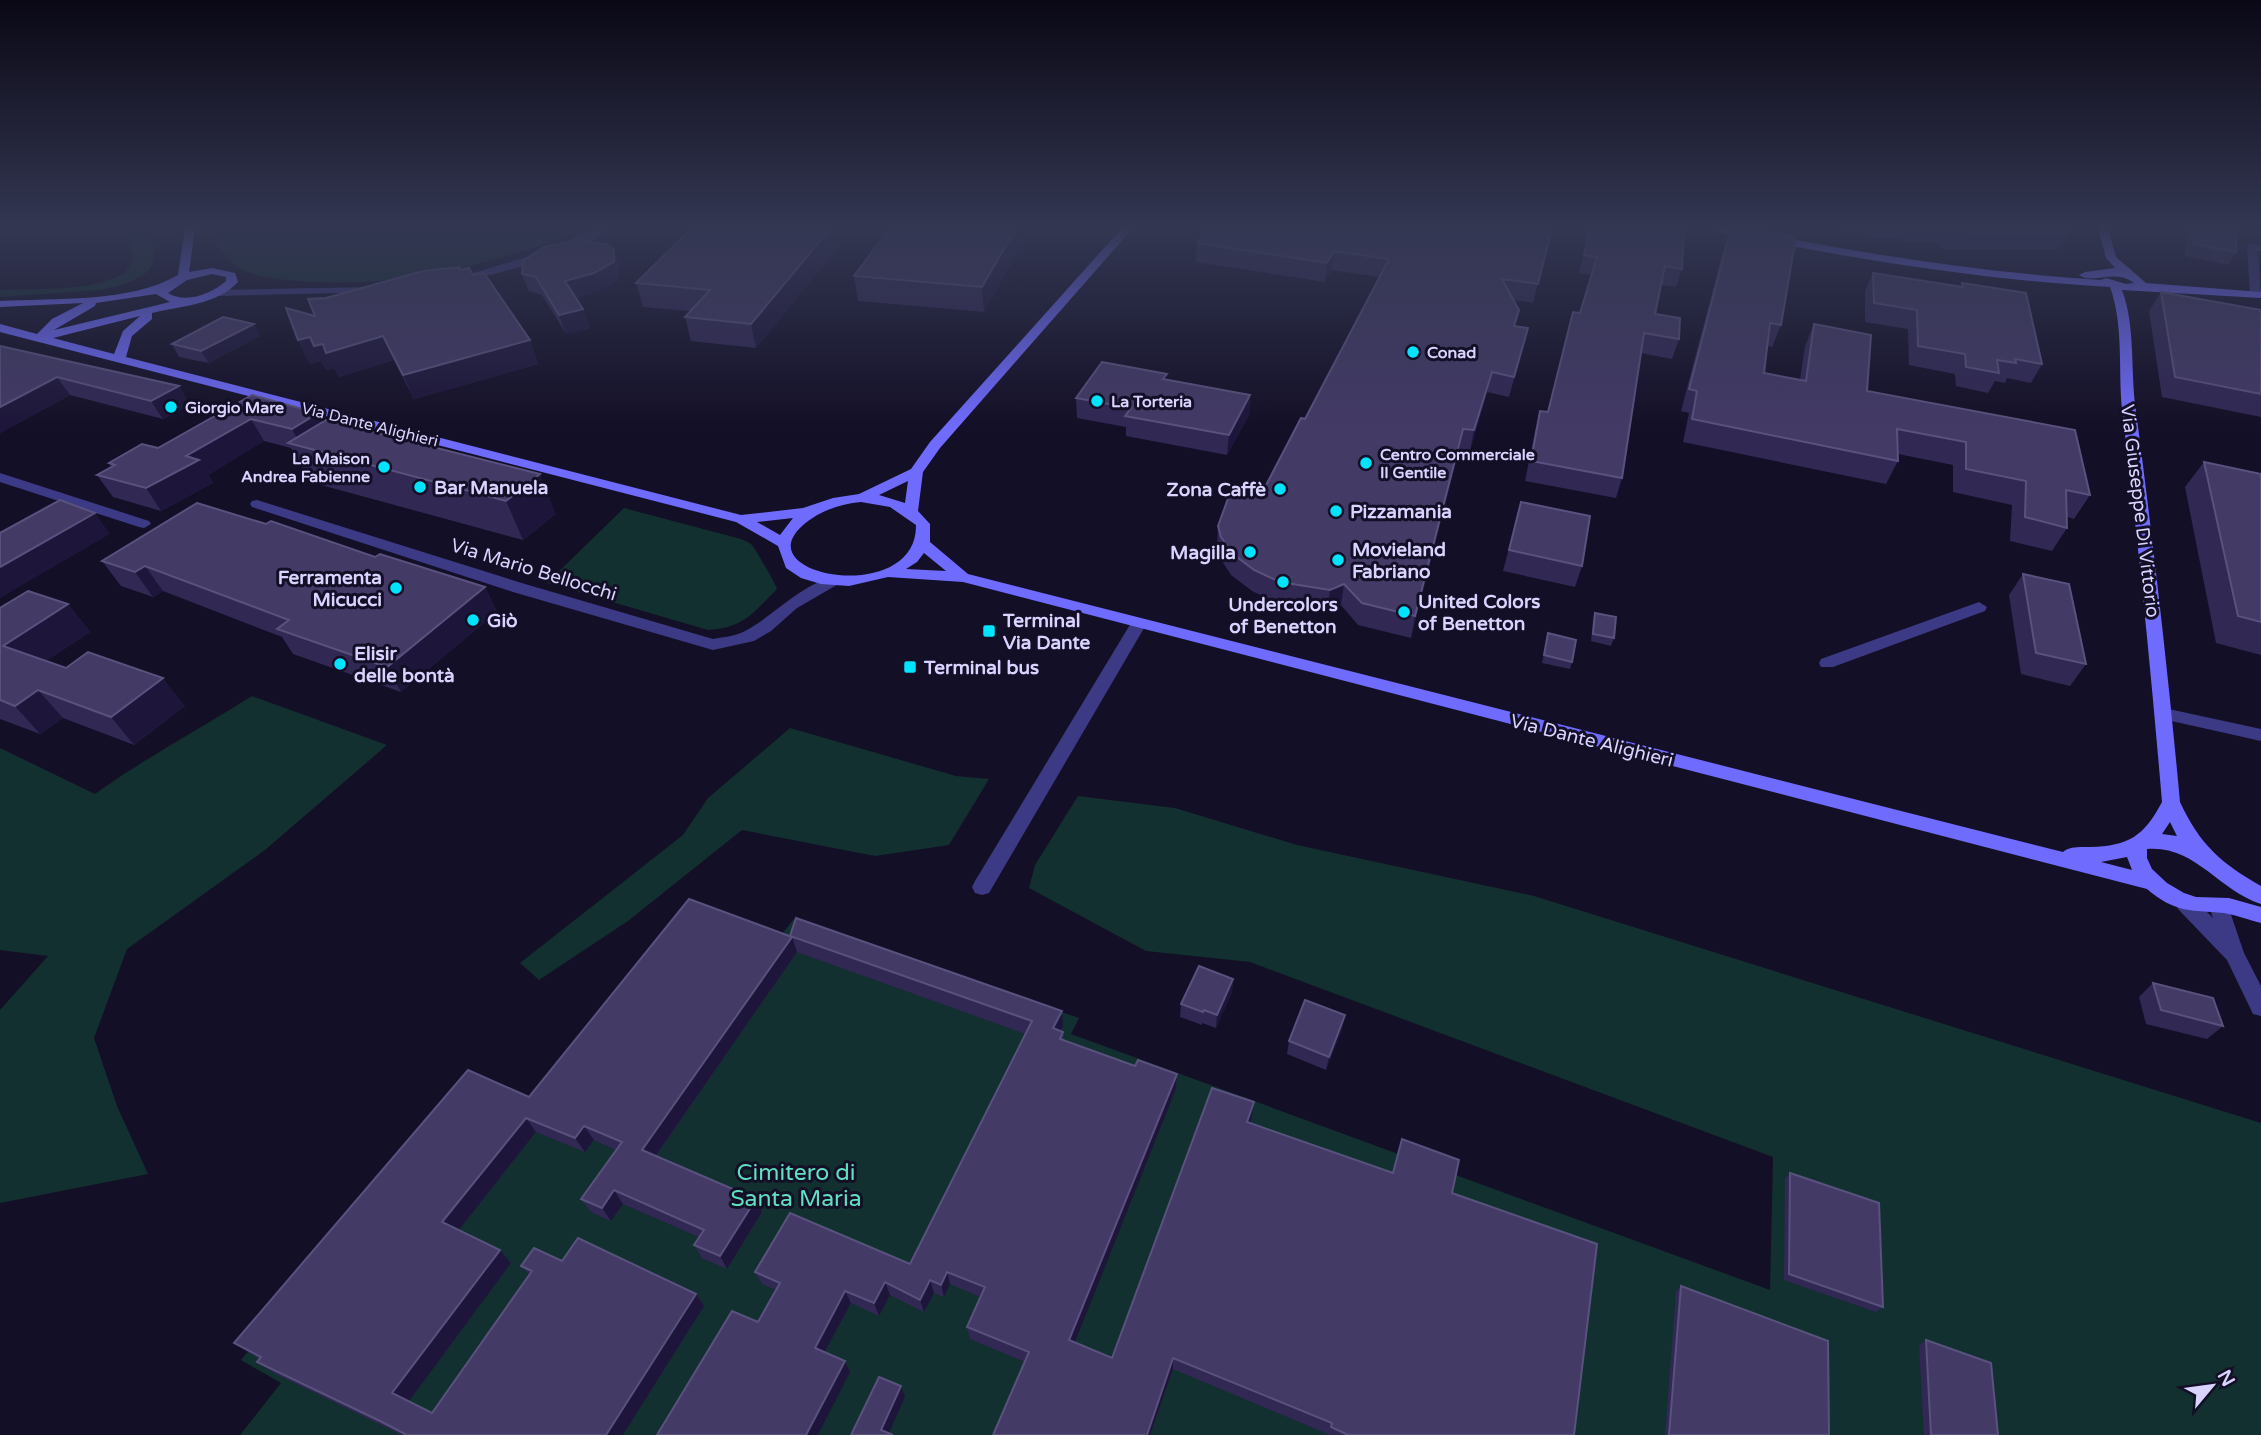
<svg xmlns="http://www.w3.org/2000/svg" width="2261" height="1435" font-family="'Varela Round',sans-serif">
<rect width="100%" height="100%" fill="#130f26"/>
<g fill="#12302f">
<path d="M128 228H151C152 239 155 252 153 262 149 280 115 287 100 290L0 297V290C26 289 126 293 132 261 134 251 129 238 128 228Z"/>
<path d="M219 228H585C493 266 389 291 288 280 267 278 245 276 229 260 219 251 212 241 219 228Z"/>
<path d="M624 508 741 539C745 541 749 542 752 545 754 547 777 586 777 589 753 613 744 628 708 630L547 583Z"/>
<path d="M252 696 387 745 265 850 127 949 94 1038 117 1106 148 1174 0 1203V1010L48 956 0 950V748L95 794C145 758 200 729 252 696Z"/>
<path d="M790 728 956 776 989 779 949 845 875 856 742 830 628 921 539 980 520 963 683 835 708 798Z"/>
<path d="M1078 796 1175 808 1297 845 1534 896 2261 1123V1435H240L281 1383 241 1360 478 1077 539 1105 781 935 794 919 1079 1018 1071 1034 1770 1290 1773 1157 1250 962 1146 951 1029 888 1035 865Z"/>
</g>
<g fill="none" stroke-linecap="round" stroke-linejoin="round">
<g fill="#3d3a85" fill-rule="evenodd">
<path d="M599 228H613C583 252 502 273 463 281L457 278 533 255Z"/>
<path d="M2252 243 2261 245V251H2258L2261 295 2256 297 2250 294 2247 246Z"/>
<path d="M373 287 377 288V292L215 296 209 293 215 290Z"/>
<path d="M0 473 149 521 151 524 144 528 139 527 0 482Z"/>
<path d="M257 500 525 584 713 639C724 637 736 636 745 631 768 621 814 572 840 579L842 582 797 608 771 631 754 641 713 650 513 592 252 507 250 504 252 501Z"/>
<path d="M1979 602 1987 607 1985 611 1833 667H1821L1819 663 1821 659Z"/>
<path d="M1139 618 1147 623 989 893 982 895 975 893 972 887 975 881 1131 623Z"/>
<path d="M2164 708 2261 729V741L2158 718 2155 714 2158 710Z"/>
<path d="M2185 895 2192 897 2213 918 2209 906 2212 900 2219 898 2226 900 2244 953 2261 986V1016L2253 1014 2227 960 2178 909 2175 903 2178 897Z"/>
</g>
<path fill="#6f6bff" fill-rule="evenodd" d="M185 228H195L189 272 212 268 235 273 238 282C217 305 180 306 152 313V319L132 336 126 357 741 515 803 508 833 498 859 494 911 469 930 442 1122 228H1133L940 448 923 472 918 511 930 524V542L968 574 2063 852C2070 846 2080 847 2090 847 2129 846 2144 836 2162 802 2151 671 2138 540 2122 409 2118 369 2124 326 2110 287 2001 281 1893 265 1786 245 1766 241 1728 238 1713 228H1735C1856 253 1978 272 2101 280L2106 278 2126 284 2134 283C2115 268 2093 285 2079 275L2085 272 2115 268 2106 258 2098 228H2108L2116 257 2146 283 2261 292V298L2122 290C2136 327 2130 371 2136 411 2153 541 2168 671 2180 802 2200 845 2221 863 2261 886V904C2218 890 2195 845 2147 849V858L2152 869 2167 883 2184 893 2196 897 2229 898 2261 907V923C2249 920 2236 915 2224 913 2190 910 2175 913 2147 889L963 582 888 577 849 586 821 584 801 578 786 568 778 546 736 522 0 332V324L37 334 52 319 83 303 0 307V301C54 298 131 303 178 275ZM212 274 226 277V281C211 294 186 304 168 293L187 280ZM156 294 170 302 54 330 95 306 96 303ZM140 316 123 331 114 354 53 338ZM908 481 905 503 879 495ZM861 502 890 507 916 525C917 606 746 577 802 526 819 511 840 504 861 502ZM793 518 780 535 757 522ZM924 553 946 571 906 569 917 562ZM2170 822 2177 836 2162 834ZM2127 857 2132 870 2101 862Z"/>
</g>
<g fill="#312854">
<path d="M890 228H1027V236L984 312 858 301 854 276Z"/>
<path d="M1552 228 1533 303 1514 300 1519 310 1515 326 1528 328 1509 397 1487 392 1470 451 1459 450 1411 638 1358 625 1341 605 1327 611 1277 603 1252 591 1231 575 1220 558 1217 547 1218 526 1264 489 1305 419 1380 277 1332 270 1325 282 1196 262 1197 243Z"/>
<path d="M1590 228 1682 269 1676 287 1661 285 1655 314 1679 339 1672 359 1641 353 1622 478 1616 498 1525 481 1535 431 1540 411 1548 412 1592 275 1579 273Z"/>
<path d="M1731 228 1781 325 1772 347 1768 346 1764 373 1800 380 1805 346 1814 324 1867 391 2090 495 2074 519 2067 517V528L2052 551 2010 541 2012 505 1953 492V465L1898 454V461L1886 484 1683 442 1689 413 1681 411 1724 247Z"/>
<path d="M1779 228H2071L2058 250H1943L1935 242H1904L1900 238H1867L1864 234H1840L1836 229H1780Z"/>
<path d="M2187 228H2236V252L2228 265 2185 256Z"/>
<path d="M839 246 756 348 691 341 685 317 690 311 643 307 636 283Z"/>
<path d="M614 250 619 268V280L600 290 576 298 583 309 590 328 566 334 542 295 529 291 522 274Z"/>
<path d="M460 270 473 275 530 340 538 364 414 399 394 360 339 377 334 368 326 370 321 361 310 364 298 340 315 316 326 298Z"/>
<path d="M1873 273 1960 287 1962 283 2042 364 2031 383 2007 378 2005 383 1995 381 1988 393 1956 386 1955 374 1909 365 1908 329 1865 322V291Z"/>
<path d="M2161 292 2261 310V417L2162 397 2149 311Z"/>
<path d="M254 324 260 336 209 363 179 357 172 344Z"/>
<path d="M0 346 179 386 190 405 163 419 70 395 0 433Z"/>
<path d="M1167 380 1250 395 1249 415 1227 455 1126 436V427L1077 418 1076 398Z"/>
<path d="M252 395 318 413 323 422 556 514 523 540 310 482 291 448 264 441 208 475 213 483 161 511 113 497 97 475 111 467 109 463 158 448Z"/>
<path d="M2204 462 2261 474V655L2216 643 2185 487Z"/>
<path d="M1521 502 1582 566 1575 587 1503 571Z"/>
<path d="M375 557 485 587 497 612 401 692 293 654 282 637 163 591 153 597 121 586 102 561Z"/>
<path d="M2023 574 2086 664 2070 686 2021 674 2009 595Z"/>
<path d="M68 604 90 632 46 661 185 706 134 745 63 718 40 734 0 719V608Z"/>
<path d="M1595 613 1614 638 1611 646 1591 641 1593 620Z"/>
<path d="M1548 633 1572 662 1570 669 1542 663Z"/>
<path d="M790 936 1063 1026 1061 1031 1063 1032 1064 1040 1135 1066 1177 1074 1176 1089 1074 1342 1112 1358 1252 1117 1250 1123 1392 1173 1402 1139 1452 1193 1574 1435H1327L1328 1434 1173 1369 1150 1435H993L1025 1362 970 1339 967 1327 981 1297 950 1284 944 1297 934 1293 924 1312 890 1295 879 1316 851 1303 825 1352 845 1361 850 1372 758 1322 776 1290 762 1284 755 1272 910 1264 1026 1034 797 952 656 1156 756 1199 762 1212 727 1269 702 1258 694 1245 699 1237 623 1204 611 1221 591 1212 581 1199 616 1150 594 1140 585 1152 536 1132 459 1230 500 1250 511 1263 409 1401 432 1413 530 1275 521 1266 562 1261 696 1294 704 1306 623 1435H402L274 1373 257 1362 259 1359 234 1343 529 1097Z"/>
<path d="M1233 979 1232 992 1216 1028 1202 1023V1025L1180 1017 1181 1004Z"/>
<path d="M2153 983 2223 1026 2207 1039 2146 1024 2139 997Z"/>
<path d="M1345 1015 1342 1029 1326 1070 1287 1054 1289 1041Z"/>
<path d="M1790 1173 1883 1307 1876 1312 1784 1280 1785 1179Z"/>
<path d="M1681 1286 1829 1435H1665L1676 1292Z"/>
<path d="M1926 1340 1998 1435H1924L1919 1346Z"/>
</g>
<g fill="#1d163a">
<path d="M831 228H836L839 246 756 348 751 324Z"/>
<path d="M1016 228H1027V236L984 312 982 287Z"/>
<path d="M614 250 619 268V280L600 290 571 299 565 281Z"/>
<path d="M1334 251 1332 270 1325 282 1327 263Z"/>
<path d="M583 309 590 328 566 334 559 315Z"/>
<path d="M254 324 260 336 209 363 201 351Z"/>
<path d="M383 336 394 360 339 377 334 368 326 370 321 361 310 364 298 340 310 337 323 344Z"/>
<path d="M530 340 538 364 414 399 403 375Z"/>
<path d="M1492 372 1487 392 1470 451 1474 430Z"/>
<path d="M57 377 70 395 0 433V407Z"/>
<path d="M179 386 190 405 163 419 151 401Z"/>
<path d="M1250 395 1249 415 1227 455 1229 435Z"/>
<path d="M318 413 330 435 302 447 292 429Z"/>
<path d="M251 419 264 441 208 475 213 483 161 511 146 488 186 456Z"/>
<path d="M1463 429 1459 450 1411 638 1415 616Z"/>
<path d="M540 474 556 514 523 540 506 501Z"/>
<path d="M95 513 110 534 0 598V567Z"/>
<path d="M145 566 163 591 153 597 135 572Z"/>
<path d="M1344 584 1341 605 1327 611 1330 590Z"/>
<path d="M485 587 497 612 401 692 387 667Z"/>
<path d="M68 604 90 632 27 674 3 646Z"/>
<path d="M163 678 185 706 134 745 111 717Z"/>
<path d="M38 690 63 718 40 734 15 706Z"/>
<path d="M792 937 797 952 650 1164 642 1150Z"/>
<path d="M1233 979 1232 992 1216 1028 1217 1015Z"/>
<path d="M1062 1011 1063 1026 1055 1043 1053 1028Z"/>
<path d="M1345 1015 1342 1029 1326 1070 1329 1057Z"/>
<path d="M1177 1074 1176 1089 1071 1352 1069 1340Z"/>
<path d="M1254 1102 1252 1117 1245 1136 1247 1122Z"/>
<path d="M526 1118 536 1132 455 1235 442 1222Z"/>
<path d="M584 1126 594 1140 585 1152 575 1138Z"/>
<path d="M614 1190 623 1204 611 1221 602 1208Z"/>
<path d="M756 1199 762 1212 727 1269 720 1256Z"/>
<path d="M500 1250 511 1263 407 1404 392 1393Z"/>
<path d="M947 1272 950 1284 944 1297 941 1285Z"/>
<path d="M930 1280 934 1293 924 1312 920 1300Z"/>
<path d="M885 1282 890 1295 879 1316 874 1303Z"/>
<path d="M845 1291 851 1303 821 1359 815 1348Z"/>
<path d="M696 1294 704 1306 623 1435H606Z"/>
<path d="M1173 1358V1369L1150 1435H1147Z"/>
<path d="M845 1361 850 1372 818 1435H806Z"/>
<path d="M901 1386 905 1397 888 1435 881 1430Z"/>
</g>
<g fill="#433a66" stroke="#5a527e" stroke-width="2">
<path d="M692 228H831L751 324 685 317 710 290 636 283Z"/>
<path d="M890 228H1016L982 287 854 276Z"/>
<path d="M1208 228H1552L1538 284 1502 279 1519 310 1514 326 1528 328 1514 377 1492 372 1474 430 1463 429 1415 616 1362 603 1344 584 1330 590 1280 582 1254 570 1233 554 1221 537 1218 526 1230 493 1264 489 1301 418 1305 419 1389 259 1334 251 1327 263 1197 243Z"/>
<path d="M1590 228H1684L1682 269 1665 266 1655 314 1680 318 1679 339 1644 333 1622 478 1531 461 1540 411 1548 412 1573 312 1580 313 1597 257 1584 255Z"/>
<path d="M1731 228H1743L1796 237 1781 325 1770 323 1764 373 1806 381 1814 324 1871 335 1867 391 2075 430 2090 495 2066 490 2067 528 2025 517 2026 481 1966 469V442L1897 429 1898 461 1692 419 1697 391 1689 389Z"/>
<path d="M1947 228H2062L2068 233 1951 232Z"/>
<path d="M2194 228H2236V252L2193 244Z"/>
<path d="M579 240 607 244 614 250V262L594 273 565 281 583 309 559 315 536 277 522 274 523 261 544 247Z"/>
<path d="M459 267 460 270 469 268 473 275 484 273 530 340 403 375 383 336 326 353 323 344 314 346 310 337 298 340 286 308 315 316 308 299 326 298 423 271Z"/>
<path d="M1873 273 1963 287 1962 283 2026 293 2042 364 2015 359 2016 363 1997 360 1999 373 1966 367 1965 354 1918 346 1917 310 1874 303Z"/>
<path d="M2161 292 2261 310V394L2175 377Z"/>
<path d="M223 317 254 324 201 351 172 344Z"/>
<path d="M0 346 179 386 151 401 57 377 0 407Z"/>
<path d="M1102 362 1167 374 1163 379 1250 395 1229 435 1125 416 1131 408 1076 398Z"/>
<path d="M252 395 318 413 292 429 251 419 186 456 199 460 146 488 97 475 115 465 109 463 142 444 158 448Z"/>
<path d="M326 420 540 474 506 501 288 443Z"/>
<path d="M2204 462 2261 474V622L2238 616Z"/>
<path d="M60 500 95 513 0 567V533Z"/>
<path d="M1521 502 1590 516 1582 566 1509 550Z"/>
<path d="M197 503 266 524 271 521 375 557 380 554 485 587 387 667 277 629 289 620 145 566 135 572 102 561Z"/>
<path d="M2023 574 2069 584 2086 664 2036 653Z"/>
<path d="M28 591 68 604 3 646 66 668 88 652 163 678 111 717 38 690 15 706 0 700V608Z"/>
<path d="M1595 613 1616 617 1614 638 1593 634Z"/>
<path d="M1548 633 1576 640 1572 662 1544 655Z"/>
<path d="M689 899 792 937 642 1150 756 1199 720 1256 694 1245 704 1230 614 1190 602 1208 581 1199 622 1142 584 1126 575 1138 526 1118 442 1222 500 1250 392 1393 432 1413 532 1271 521 1266 534 1248 562 1261 578 1238 696 1294 606 1435H407L380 1421 257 1362 261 1357 234 1343 468 1070 529 1097Z"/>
<path d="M796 918 1062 1011 1053 1028 1063 1032 1060 1039 1135 1066 1138 1060 1177 1074 1069 1340 1112 1358 1212 1088 1254 1102 1247 1122 1393 1173 1402 1139 1459 1160 1452 1193 1597 1244 1574 1435H1348L1331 1427 1332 1423 1173 1358 1147 1435H993L1029 1352 967 1327 985 1287 947 1272 941 1285 930 1280 920 1300 885 1282 874 1303 845 1291 815 1348 845 1361 806 1435H657L732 1311 758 1322 780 1283 755 1272 790 1213 910 1264 1032 1021 790 936Z"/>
<path d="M1199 966 1233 979 1217 1015 1204 1010 1203 1012 1181 1004Z"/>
<path d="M2153 983 2213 998 2223 1026 2161 1010Z"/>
<path d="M1305 1000 1345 1015 1329 1057 1289 1041Z"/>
<path d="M1790 1173 1879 1203 1883 1307 1789 1274Z"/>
<path d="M1681 1286 1828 1341 1829 1435H1669Z"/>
<path d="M1926 1340 1991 1363 1998 1435H1931Z"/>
<path d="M879 1377 901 1386 881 1430 893 1435H851Z"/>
</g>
<linearGradient id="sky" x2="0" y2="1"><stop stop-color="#0a0815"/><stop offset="0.53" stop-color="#333752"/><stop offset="1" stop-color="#333752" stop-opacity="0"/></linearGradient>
<rect width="2261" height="429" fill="url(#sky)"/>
<g fill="#00e5ff" stroke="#130f26" stroke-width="2.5">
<circle cx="1413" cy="352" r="7"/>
<circle cx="1097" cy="401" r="7"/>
<circle cx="171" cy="407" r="7"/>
<circle cx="1366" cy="463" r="7"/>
<circle cx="384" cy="467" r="7"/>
<circle cx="420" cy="487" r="7"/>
<circle cx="1280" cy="489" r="7"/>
<circle cx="1336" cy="511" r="7"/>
<circle cx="1250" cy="552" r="7"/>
<circle cx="1338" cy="560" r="7"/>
<circle cx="1283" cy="582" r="7"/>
<circle cx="396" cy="588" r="7"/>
<circle cx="1404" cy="612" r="7"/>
<circle cx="473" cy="620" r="7"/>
<rect x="982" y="624" width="14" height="14" rx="3.5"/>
<circle cx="340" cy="664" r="7"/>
<rect x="903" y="660" width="14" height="14" rx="3.5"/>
</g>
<g text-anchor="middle" stroke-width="6" stroke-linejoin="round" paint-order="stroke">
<g font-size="16" font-weight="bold" fill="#d9d4ff" stroke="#130f26" text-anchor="start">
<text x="1427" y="358">Conad</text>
<text x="1111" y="407">La Torteria</text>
<text x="185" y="413">Giorgio Mare</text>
<text x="1380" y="460">Centro Commerciale<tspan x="1380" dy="18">Il Gentile</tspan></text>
<text x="370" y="464" text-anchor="end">La Maison<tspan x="370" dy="18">Andrea Fabienne</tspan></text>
</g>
<g font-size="16" fill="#d9d4ff" stroke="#130f26">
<text transform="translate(370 424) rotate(14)" y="6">Via Dante Alighieri</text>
</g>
<g font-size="19" font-weight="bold" fill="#d9d4ff" stroke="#130f26" text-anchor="start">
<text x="434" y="494">Bar Manuela</text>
<text x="1266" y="496" text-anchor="end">Zona Caffè</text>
<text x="1350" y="518">Pizzamania</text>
<text x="1352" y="556">Movieland<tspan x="1352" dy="22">Fabriano</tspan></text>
<text x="1236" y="559" text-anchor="end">Magilla</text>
<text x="382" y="584" text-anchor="end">Ferramenta<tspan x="382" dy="22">Micucci</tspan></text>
<text x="1418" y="608">United Colors<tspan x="1418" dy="22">of Benetton</tspan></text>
<text x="1283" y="611" text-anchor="middle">Undercolors<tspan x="1283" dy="22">of Benetton</tspan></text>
<text x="487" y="627">Giò</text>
<text x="1003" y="627">Terminal<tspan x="1003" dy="22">Via Dante</tspan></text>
<text x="354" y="660">Elisir<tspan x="354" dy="22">delle bontà</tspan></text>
<text x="924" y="674">Terminal bus</text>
</g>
<g font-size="19" fill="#d9d4ff" stroke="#130f26">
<text transform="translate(2141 511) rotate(83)" y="7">Via Giuseppe Di Vittorio</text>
<text transform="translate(534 569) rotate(17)" y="7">Via Mario Bellocchi</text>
<text transform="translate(1592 740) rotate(14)" y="7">Via Dante Alighieri</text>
</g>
<g font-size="23" fill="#5fe0c0" stroke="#130f26">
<text x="796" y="1180">Cimitero di<tspan x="796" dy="26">Santa Maria</tspan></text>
</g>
</g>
<g transform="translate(2212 1386) rotate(61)" stroke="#130f26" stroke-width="5" paint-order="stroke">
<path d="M0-5L12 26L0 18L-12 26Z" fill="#d9d4ff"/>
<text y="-10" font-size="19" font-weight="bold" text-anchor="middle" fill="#d9d4ff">N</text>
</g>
</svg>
